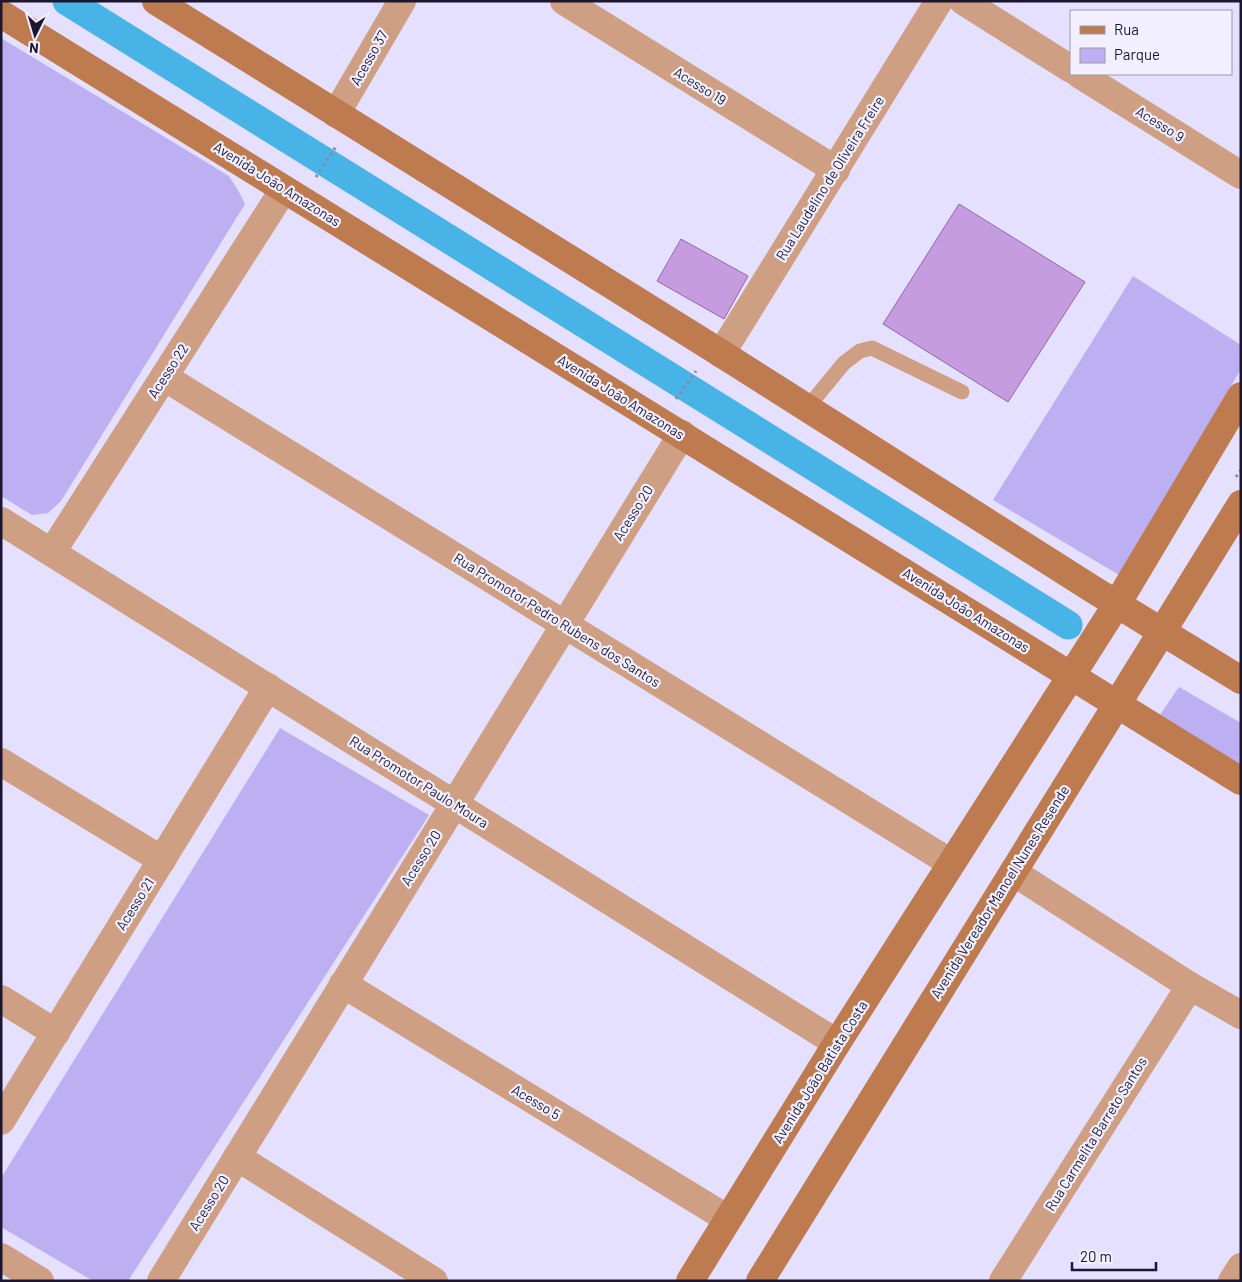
<svg xmlns="http://www.w3.org/2000/svg" width="1242" height="1282" font-family="Barlow,sans-serif">
<rect width="100%" height="100%" fill="#e5e0ff"/>
<g fill="#bcb0f3">
<path d="M1 38 229 176 239 192 245 204 61 501 48 513 32 515 1 496Z"/>
<path d="M1133 276 1241 345V369L1119 575 993 500Z"/>
<path d="M1179 687 1241 723V776L1155 722Z"/>
<path d="M280 728 429 815 128 1281H93L1 1227V1178Z"/>
</g>
<g fill="none" stroke-linecap="round" stroke-linejoin="round">
<path stroke="#47b3e6" stroke-width="29" d="M67 1 1068 625"/>
</g>
<g fill="#c59cdf" stroke="#9169a8">
<path d="M959 204 1085 282 1008 402 883 324Z"/>
<path d="M681 239 748 276 724 319 657 281Z"/>
</g>
<g fill="none" stroke-linecap="round" stroke-linejoin="round">
<g stroke="#8b86a3" stroke-width="3" stroke-dasharray="2.5 4" stroke-linecap="butt">
<path d="M316 177 337 145"/>
<path d="M676 399 696 371"/>
<path d="M1236 477 1241 470"/>
</g>
<path stroke="#ce9f83" stroke-width="15" d="M807 408 844 363 860 351 872 348 962 392"/>
<g stroke="#ce9f83" stroke-width="28">
<path d="M564 1 836 170"/>
<path d="M963 1 1071 69"/>
<path d="M1079 74 1241 175"/>
<path d="M336 114 402 1"/>
<path d="M721 354 939 1"/>
<path d="M164 377 951 863"/>
<path d="M1 521 837 1043"/>
<path d="M52 552 284 189"/>
<path d="M1 762 162 860"/>
<path d="M1013 872 1190 986 1241 1015"/>
<path d="M343 984 728 1219"/>
<path d="M1 999 56 1033"/>
<path d="M1 1121 268 687"/>
<path d="M237 1157 434 1281"/>
<path d="M1 1257 40 1281"/>
<path d="M161 1281 682 434"/>
<path d="M1003 1281 1190 986"/>
<path d="M1232 1281 1241 1267"/>
</g>
<g stroke="#bf7b50" stroke-width="28">
<path d="M156 1 711 347 1094 590 1241 680"/>
<path d="M1 14 1241 781"/>
<path d="M690 1281 837 1043 1117 604 1241 396"/>
<path d="M760 1281 1241 504"/>
</g>
</g>
<g text-anchor="middle" stroke-width="4.5" stroke-linejoin="round" paint-order="stroke">
<g font-size="14" fill="#1c1631" stroke="#f2f0ff">
<text transform="translate(369 58) rotate(-60)" y="5">Acesso 37</text>
<text transform="translate(700 86) rotate(32)" y="5">Acesso 19</text>
<text transform="translate(1160 124) rotate(32)" y="5">Acesso 9</text>
<text transform="translate(830 178) rotate(-58)" y="5">Rua Laudelino de Oliveira Freire</text>
<text transform="translate(277 184) rotate(32)" y="5">Avenida João Amazonas</text>
<text transform="translate(168 371) rotate(-57)" y="5">Acesso 22</text>
<text transform="translate(621 397) rotate(32)" y="5">Avenida João Amazonas</text>
<text transform="translate(633 513) rotate(-58)" y="5">Acesso 20</text>
<text transform="translate(966 610) rotate(32)" y="5">Avenida João Amazonas</text>
<text transform="translate(557 620) rotate(32)" y="5">Rua Promotor Pedro Rubens dos Santos</text>
<text transform="translate(419 782) rotate(32)" y="5">Rua Promotor Paulo Moura</text>
<text transform="translate(421 858) rotate(-58)" y="5">Acesso 20</text>
<text transform="translate(1000 892) rotate(-58)" y="5">Avenida Vereador Manoel Nunes Resende</text>
<text transform="translate(135 904) rotate(-58)" y="5">Acesso 21</text>
<text transform="translate(820 1072) rotate(-58)" y="5">Avenida João Batista Costa</text>
<text transform="translate(536 1102) rotate(31)" y="5">Acesso 5</text>
<text transform="translate(1096 1134) rotate(-58)" y="5">Rua Carmelita Barreto Santos</text>
<text transform="translate(209 1203) rotate(-58)" y="5">Acesso 20</text>
</g>
</g>
<rect width="1242" height="1282" fill="none" stroke="#1c1631" stroke-width="5"/>
<rect x="1070" y="10" width="162" height="65" fill="#f2f0ff" stroke="#9c99ad"/>
<rect x="1080" y="26" width="25" height="8" fill="#bf7b50" stroke="#9c99ad"/>
<text x="1114" y="35" font-size="15" fill="#1c1631">Rua</text>
<rect x="1080" y="48" width="25" height="15" fill="#bcb0f3" stroke="#9c99ad"/>
<text x="1114" y="60" font-size="15" fill="#1c1631">Parque</text>
<g transform="translate(35 35) rotate(185)" stroke="#f2f0ff" stroke-width="4" paint-order="stroke">
<path d="M0-4L9 19L0 12L-9 19Z" fill="#1c1631"/>
<text y="-8" font-size="14" font-weight="bold" text-anchor="middle" fill="#1c1631">N</text>
</g>
<path d="M1072 1262v8h84v-8" fill="none" stroke="#1c1631" stroke-width="2.5"/>
<text x="1080" y="1262" font-size="15" fill="#1c1631" stroke="#f2f0ff" stroke-width="4" paint-order="stroke">20 m</text>
</svg>
